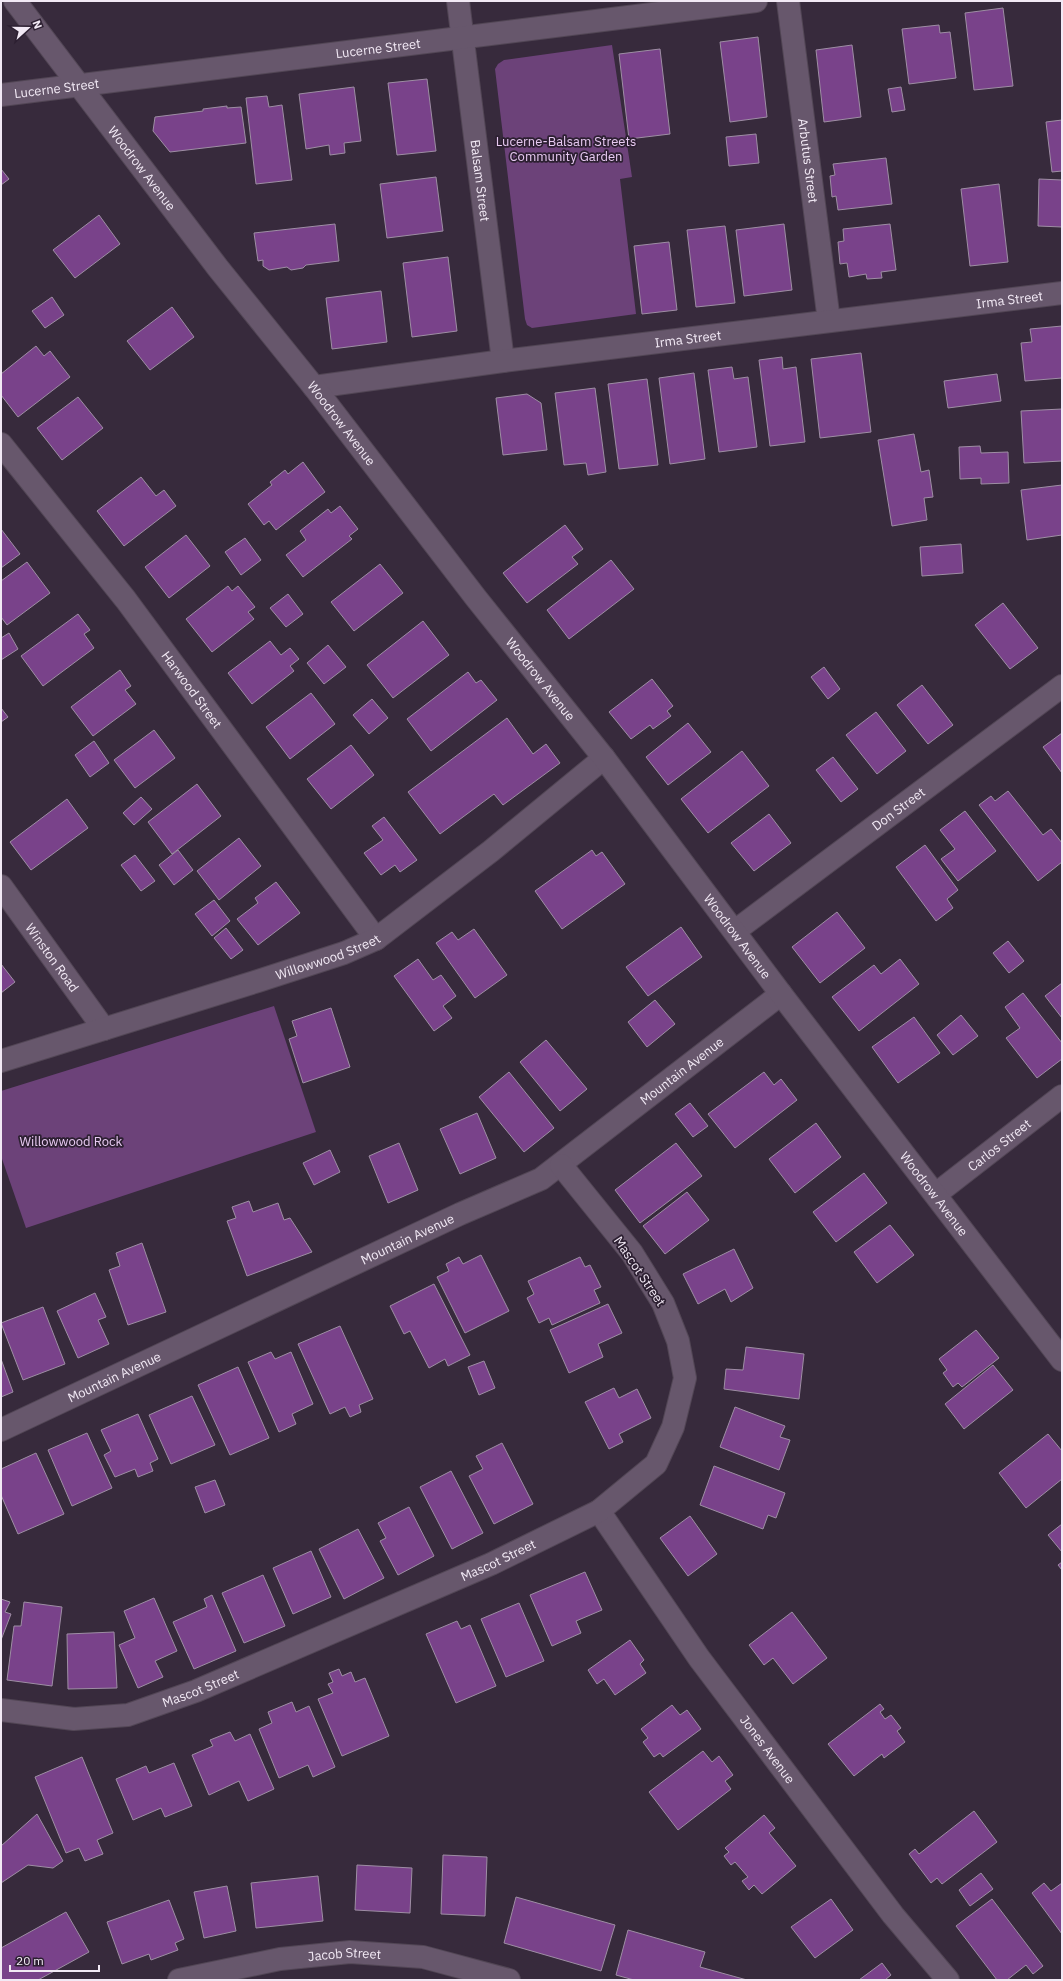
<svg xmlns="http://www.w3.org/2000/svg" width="1063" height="1981" font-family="'IBM Plex Sans',sans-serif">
<rect width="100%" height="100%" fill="#372a3c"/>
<g fill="#6c4279">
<path d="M612 45 632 177 620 179 636 314 532 328 527 325 525 319 495 69 498 64 504 60Z"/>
<path d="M274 1006 316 1132 26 1228 1 1156V1091Z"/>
</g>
<g fill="#79428a" stroke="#9e8ea4">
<path d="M1003 8 1013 86 974 90 965 13Z"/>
<path d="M939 25 940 33 950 32 956 78 909 84 902 29Z"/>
<path d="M758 37 767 117 730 122 720 42Z"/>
<path d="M852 45 861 117 824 122 816 50Z"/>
<path d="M660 49 670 134 629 139 619 54Z"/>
<path d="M427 79 436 151 397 155 388 83Z"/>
<path d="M354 87 361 141 344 143 345 153 330 155 329 145 306 149 299 94Z"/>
<path d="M901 87 905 110 892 112 888 89Z"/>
<path d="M267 96 269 107 282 105 292 180 256 184 246 98Z"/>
<path d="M227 106V108L241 107 246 143 170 152 153 131 155 117 203 111V109Z"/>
<path d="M1062 120V171L1052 172 1046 122Z"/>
<path d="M756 134 759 163 729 166 726 137Z"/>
<path d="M886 158 892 204 838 210 836 196 832 197 830 176 835 175 833 164Z"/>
<path d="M1 169 9 179 1 185Z"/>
<path d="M436 177 443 231 387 238 380 184Z"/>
<path d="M1039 179 1062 180V227L1038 226Z"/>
<path d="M999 184 1008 262 970 266 961 189Z"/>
<path d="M99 215 120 244 75 278 53 250Z"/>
<path d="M335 224 339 261 306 265 303 268 291 270 287 267 269 270 263 266V260L258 261 254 233Z"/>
<path d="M784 224 792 290 744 296 736 230Z"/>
<path d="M890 224 896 270 881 272 882 278 867 279 866 274 849 277 847 263 840 264 838 242 844 241 843 229Z"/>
<path d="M725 226 735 303 696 307 687 230Z"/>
<path d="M669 242 677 310 642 314 634 246Z"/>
<path d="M448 257 457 331 412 337 403 263Z"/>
<path d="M381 291 387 342 332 349 326 298Z"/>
<path d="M52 297 64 315 45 328 32 311Z"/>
<path d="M172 307 194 337 150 370 127 341Z"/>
<path d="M1062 326V378L1025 381 1021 343 1032 342 1030 329Z"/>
<path d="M36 346 44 356 50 351 70 377 18 417 1 395V374Z"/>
<path d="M861 353 871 432 820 438 811 359Z"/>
<path d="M782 357 783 369 796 367 805 442 770 446 759 360Z"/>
<path d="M732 367 734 379 748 377 757 447 719 452 708 370Z"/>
<path d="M694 373 705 459 670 464 659 378Z"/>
<path d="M997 374 1001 401 948 408 944 381Z"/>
<path d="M647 379 658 465 619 469 608 384Z"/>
<path d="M595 388 606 472 588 475 586 463 564 465 555 393Z"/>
<path d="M527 394 541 403 547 450 503 455 496 398Z"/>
<path d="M78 397 103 428 62 460 37 428Z"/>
<path d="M1062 409V461L1024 463 1021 411Z"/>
<path d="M914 434 921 472 929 470 933 497 924 498 927 520 892 526 878 440Z"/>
<path d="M980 446 981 453 1008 452 1009 483 981 484V478L960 479 959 447Z"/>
<path d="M303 462 325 492 276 530 269 521 264 525 248 504 272 485 270 482 285 470 288 474Z"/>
<path d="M141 477 156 496 164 490 176 506 124 546 97 511Z"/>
<path d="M1062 485V535L1027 540 1021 490Z"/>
<path d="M340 506 358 529 349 536 352 539 303 577 286 555 306 540 300 531 328 509 331 513Z"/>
<path d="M565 525 583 549 572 557 578 564 527 603 503 573Z"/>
<path d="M1 529 20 554 1 568Z"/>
<path d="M186 535 210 566 169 598 145 567Z"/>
<path d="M245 538 261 560 241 575 225 552Z"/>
<path d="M961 544 963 573 922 576 920 547Z"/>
<path d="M611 560 634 589 569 639 547 610Z"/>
<path d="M27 562 50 593 7 625 1 617V581Z"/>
<path d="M380 564 403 593 354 631 331 602Z"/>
<path d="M228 586 232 591 238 586 255 607 248 612 254 619 212 652 186 619Z"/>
<path d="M288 594 303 614 286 627 270 608Z"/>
<path d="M1003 603 1038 648 1010 669 975 625Z"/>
<path d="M78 614 90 630 84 634 94 648 43 686 21 656Z"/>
<path d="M423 621 449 655 393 698 367 665Z"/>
<path d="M9 633 18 649 1 660V638Z"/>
<path d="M270 641 281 655 290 648 299 659 290 666 294 671 252 704 228 673Z"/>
<path d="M328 645 346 667 324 684 307 663Z"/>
<path d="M824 667 840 689 828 699 811 677Z"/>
<path d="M120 670 131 686 125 690 136 704 93 736 71 707Z"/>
<path d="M468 672 476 683 481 680 497 700 431 751 407 719Z"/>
<path d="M652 679 673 706 667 711 671 716 653 729 650 725 631 739 609 712Z"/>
<path d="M922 685 953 725 928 744 897 705Z"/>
<path d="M311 693 335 724 290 759 266 727Z"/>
<path d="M372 699 388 718 369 734 353 715Z"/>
<path d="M1 708 8 717 1 722Z"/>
<path d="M876 712 906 751 877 774 846 735Z"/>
<path d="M507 718 533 754 546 744 560 763 503 805 494 794 440 834 408 792Z"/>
<path d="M688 723 711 752 668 785 646 757Z"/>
<path d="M154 730 175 758 135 788 114 760Z"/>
<path d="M1062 733V773L1043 747Z"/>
<path d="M94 741 109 763 90 777 75 755Z"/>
<path d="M351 745 374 775 331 809 307 779Z"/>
<path d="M742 751 769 786 708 833 681 799Z"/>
<path d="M833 757 858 789 841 802 816 770Z"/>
<path d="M197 784 221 816 172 854 148 822Z"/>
<path d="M1008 791 1043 835 1051 829 1062 843V862L1038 881 979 805 991 796 995 801Z"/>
<path d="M141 797 152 809 134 825 123 813Z"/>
<path d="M67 799 88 828 31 870 10 842Z"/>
<path d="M965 811 996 851 958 881 941 859 955 849 940 830Z"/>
<path d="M769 814 791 843 754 871 731 843Z"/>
<path d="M384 817 417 860 400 872 395 865 381 875 364 853 383 840 372 826Z"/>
<path d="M239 838 261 866 219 900 197 871Z"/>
<path d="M925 845 958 890 947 899 953 908 936 921 896 867Z"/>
<path d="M178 850 193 870 174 885 159 865Z"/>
<path d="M592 850 596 856 602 852 625 884 562 929 535 891Z"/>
<path d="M135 855 155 881 141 891 121 865Z"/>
<path d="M276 882 300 913 258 945 237 919 258 903 255 898Z"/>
<path d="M214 900 230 921 212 936 195 914Z"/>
<path d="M837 912 865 948 820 983 792 947Z"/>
<path d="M681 927 702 957 648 996 626 967Z"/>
<path d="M226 928 243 950 231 959 214 938Z"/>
<path d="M474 929 507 975 475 998 436 943 452 932 458 940Z"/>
<path d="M1008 941 1024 961 1009 973 993 953Z"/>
<path d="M418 959 433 980 441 975 456 996 443 1006 452 1018 434 1031 394 976Z"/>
<path d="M900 959 919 984 859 1031 832 997 874 965 881 974Z"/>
<path d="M1 964 15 982 1 993Z"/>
<path d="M1062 983V1018L1045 996Z"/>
<path d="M1023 993 1062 1043V1059L1037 1078 1006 1038 1020 1028 1005 1007Z"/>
<path d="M655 1000 675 1024 647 1047 628 1022Z"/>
<path d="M331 1008 350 1067 303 1083 289 1039 297 1036 292 1021Z"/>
<path d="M961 1015 978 1036 953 1055 937 1035Z"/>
<path d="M914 1017 940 1053 898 1083 872 1047Z"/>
<path d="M546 1040 587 1089 560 1111 520 1062Z"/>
<path d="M509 1072 554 1128 524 1152 479 1097Z"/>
<path d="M764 1072 774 1085 781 1079 797 1100 735 1148 708 1114Z"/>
<path d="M690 1103 708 1126 693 1137 675 1114Z"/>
<path d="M477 1113 496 1158 460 1174 440 1129Z"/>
<path d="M816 1123 841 1157 795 1193 769 1159Z"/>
<path d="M399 1143 418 1190 388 1203 369 1156Z"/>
<path d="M676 1143 702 1176 640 1223 615 1190Z"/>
<path d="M330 1150 340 1172 314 1185 303 1163Z"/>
<path d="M864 1173 887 1203 836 1242 813 1212Z"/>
<path d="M687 1192 709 1220 665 1254 643 1226Z"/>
<path d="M249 1201 253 1212 278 1203 284 1220 290 1218 312 1252 247 1276 227 1221 236 1218 232 1207Z"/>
<path d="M890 1225 914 1255 877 1283 854 1252Z"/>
<path d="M142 1243 166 1312 128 1325 109 1270 120 1266 116 1253Z"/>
<path d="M734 1249 753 1288 731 1302 725 1289 698 1304 683 1274Z"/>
<path d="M481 1255 509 1311 465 1333 437 1277 449 1271 446 1264 459 1257 463 1264Z"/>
<path d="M580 1257 585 1267 590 1265 601 1287 594 1290 600 1303 552 1325 549 1318 539 1323 527 1298 534 1294 528 1281Z"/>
<path d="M434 1284 470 1355 448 1366 445 1359 429 1368 410 1331 404 1334 390 1306Z"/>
<path d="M95 1293 106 1317 98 1320 109 1344 78 1358 57 1311Z"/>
<path d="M608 1304 622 1333 598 1344 603 1357 569 1373 550 1330Z"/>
<path d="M43 1307 65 1364 23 1380 1 1323Z"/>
<path d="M340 1326 373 1399 359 1405 361 1412 350 1417 345 1407 330 1414 298 1344Z"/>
<path d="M976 1330 999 1358 962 1387 958 1383 953 1387 943 1373 947 1370 939 1359Z"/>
<path d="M746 1347 804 1354 799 1399 724 1389 726 1369 743 1370Z"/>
<path d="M271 1352 275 1359 291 1352 313 1404 292 1414 296 1424 279 1432 248 1362Z"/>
<path d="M1 1359 13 1392 1 1397Z"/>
<path d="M484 1361 495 1388 479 1395 468 1367Z"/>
<path d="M993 1365 1013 1390 964 1429 945 1404Z"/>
<path d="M238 1367 269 1438 230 1455 198 1385Z"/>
<path d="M614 1388 619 1398 637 1389 651 1418 619 1434 623 1442 609 1449 585 1402Z"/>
<path d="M192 1396 215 1445 171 1464 149 1415Z"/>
<path d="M735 1407 785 1426 780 1437 790 1440 779 1470 720 1447Z"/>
<path d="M138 1414 158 1459 150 1463 153 1471 138 1477 135 1469 115 1477 104 1455 111 1451 101 1430Z"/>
<path d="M87 1433 112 1488 72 1506 48 1450Z"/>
<path d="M1048 1434 1062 1451V1479L1026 1508 999 1473Z"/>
<path d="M502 1443 533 1504 494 1524 469 1476 483 1469 476 1456Z"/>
<path d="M36 1453 64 1514 18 1534 1 1495V1469Z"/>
<path d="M714 1466 785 1493 776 1518 768 1515 763 1529 700 1505Z"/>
<path d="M451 1471 483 1533 452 1549 420 1487Z"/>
<path d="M215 1480 225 1505 205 1513 195 1487Z"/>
<path d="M409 1507 434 1556 398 1575 380 1541 386 1538 378 1523Z"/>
<path d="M690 1516 717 1554 688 1576 660 1538Z"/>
<path d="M1062 1524V1552L1048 1535Z"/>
<path d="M358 1529 384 1578 344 1599 319 1549Z"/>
<path d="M311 1551 331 1597 293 1614 273 1568Z"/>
<path d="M1062 1562V1570L1058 1565Z"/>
<path d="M585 1572 602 1610 576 1621 581 1633 552 1646 530 1595Z"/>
<path d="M263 1575 285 1626 244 1643 222 1593Z"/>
<path d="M212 1595 236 1651 194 1669 173 1622 207 1607 204 1599Z"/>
<path d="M154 1598 177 1651 155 1661 163 1677 138 1688 119 1645 135 1638 124 1611Z"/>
<path d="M1 1599 10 1602 5 1612 11 1614 1 1640Z"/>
<path d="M24 1602 62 1607 52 1686 7 1680 14 1626H21Z"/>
<path d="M519 1603 544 1661 506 1677 481 1619Z"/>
<path d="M792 1612 827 1658 793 1684 773 1658 764 1665 749 1645Z"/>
<path d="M457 1621 461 1629 470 1625 496 1686 456 1703 426 1634Z"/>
<path d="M114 1632 117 1688 68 1689 67 1634Z"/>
<path d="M630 1640 644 1660 640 1664 646 1673 615 1695 604 1679 597 1684 588 1670Z"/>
<path d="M339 1669 342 1676 351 1672 355 1682 365 1678 389 1736 342 1756 318 1699 333 1693 328 1684 333 1682 329 1673Z"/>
<path d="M292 1702 296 1712 309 1706 335 1767 313 1777 308 1765 279 1778 259 1729 272 1723 268 1712Z"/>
<path d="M880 1704 884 1709 880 1712 885 1719 891 1715 901 1728 897 1731 905 1742 884 1758 882 1754 854 1776 828 1744Z"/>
<path d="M672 1705 680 1715 687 1710 701 1729 663 1757 660 1753 654 1757 643 1742 648 1738 641 1729Z"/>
<path d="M230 1732 235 1741 250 1734 274 1789 248 1801 239 1781 209 1795 192 1755 213 1746 210 1740Z"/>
<path d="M703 1751 712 1762 719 1756 733 1775 725 1781 731 1789 678 1830 649 1792Z"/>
<path d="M82 1757 113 1833 97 1840 103 1854 85 1861 79 1848 66 1853 35 1777Z"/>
<path d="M174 1763 192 1806 165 1817 161 1808 133 1820 116 1779 146 1766 149 1773Z"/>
<path d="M974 1811 997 1842 942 1884 937 1878 931 1883 909 1854 915 1849 919 1854Z"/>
<path d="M37 1814 63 1861 53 1868 28 1865 1 1883V1846Z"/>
<path d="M764 1815 775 1828 769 1833 796 1866 762 1894 754 1885 749 1890 742 1881 748 1877 735 1862 731 1865 724 1856 729 1852 725 1848Z"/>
<path d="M443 1855 487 1857 485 1916 441 1914Z"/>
<path d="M357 1865 412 1868 410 1913 355 1910Z"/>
<path d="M981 1873 993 1889 970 1906 959 1890Z"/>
<path d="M318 1876 323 1921 256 1928 251 1883Z"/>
<path d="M1044 1883 1051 1891 1062 1883V1934L1032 1893Z"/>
<path d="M227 1886 236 1931 204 1938 194 1892Z"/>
<path d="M516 1897 615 1925 601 1971 504 1943Z"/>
<path d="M831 1899 853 1930 815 1958 791 1927Z"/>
<path d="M992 1899 1043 1966 1033 1974 1026 1965 1007 1980H997L956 1926Z"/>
<path d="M169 1900 184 1939 175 1943 178 1950 151 1960 149 1954 122 1964 107 1922Z"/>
<path d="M66 1912 89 1952 38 1980H1V1948Z"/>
<path d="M628 1930 705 1952 700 1967 747 1980H634L616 1975Z"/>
<path d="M882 1963 891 1975 885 1980H859Z"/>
</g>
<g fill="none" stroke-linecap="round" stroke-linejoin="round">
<g stroke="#524655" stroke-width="24">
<g id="street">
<path id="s1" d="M458 1 503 361"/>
<path id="s2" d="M788 1 829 321"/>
<path id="s3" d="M1 95 756 1"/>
<path id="s4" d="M314 387 503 361 1062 293"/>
<path id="s5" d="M1 444 126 600 376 939"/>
<path id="s6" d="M1 886 104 1029"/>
<path id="s7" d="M735 931 1062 686"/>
<path id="s8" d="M1 1061 258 981 344 953 376 939 491 851 604 758"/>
<path id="s9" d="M936 1194 1062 1096"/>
<path id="s10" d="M1 1430 460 1214 541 1179 781 994"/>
<path id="s11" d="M599 1511 699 1658 893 1915 948 1980"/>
<path id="s12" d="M1 1710 74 1719 128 1715 196 1691 491 1564 599 1511 656 1464 673 1427 685 1378 678 1341 663 1303 632 1253 561 1165"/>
<path id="s13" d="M179 1980 280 1959 350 1952 423 1957 509 1980"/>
</g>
</g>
<g stroke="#524655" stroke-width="24">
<g id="secondary">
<path id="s14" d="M15 1 218 268 314 387 476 598 604 758 781 994 1062 1360"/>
</g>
</g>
<use href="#street" stroke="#67576c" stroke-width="22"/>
<use href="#secondary" stroke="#67576c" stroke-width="22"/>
</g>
<g text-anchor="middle" stroke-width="3.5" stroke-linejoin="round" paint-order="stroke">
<g font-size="13" fill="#f2e9f5" stroke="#2d2032">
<text dy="5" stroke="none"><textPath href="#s3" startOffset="380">Lucerne Street</textPath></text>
<text dy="5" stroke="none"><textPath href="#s3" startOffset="56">Lucerne Street</textPath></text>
<text dy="5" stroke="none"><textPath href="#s2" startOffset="161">Arbutus Street</textPath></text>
<text dy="5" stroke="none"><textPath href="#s14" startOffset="210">Woodrow Avenue</textPath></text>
<text dy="5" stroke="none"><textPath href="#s1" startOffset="181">Balsam Street</textPath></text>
<text dy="5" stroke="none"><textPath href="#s4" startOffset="701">Irma Street</textPath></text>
<text dy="5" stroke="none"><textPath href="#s4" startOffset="377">Irma Street</textPath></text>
<text dy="5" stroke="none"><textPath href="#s14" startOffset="534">Woodrow Avenue</textPath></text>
<text dy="5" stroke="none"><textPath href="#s14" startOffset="858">Woodrow Avenue</textPath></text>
<text dy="5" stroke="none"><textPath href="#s5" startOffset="311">Harwood Street</textPath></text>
<text dy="5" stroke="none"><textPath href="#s7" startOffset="204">Don Street</textPath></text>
<text dy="5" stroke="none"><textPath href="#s14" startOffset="1182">Woodrow Avenue</textPath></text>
<text dy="5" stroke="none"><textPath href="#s8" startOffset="343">Willowwood Street</textPath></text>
<text dy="5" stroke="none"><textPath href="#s6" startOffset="88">Winston Road</textPath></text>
<text dy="5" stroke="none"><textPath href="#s10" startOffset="773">Mountain Avenue</textPath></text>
<text dy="5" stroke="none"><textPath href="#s9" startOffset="80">Carlos Street</textPath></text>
<text dy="5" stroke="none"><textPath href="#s14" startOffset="1506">Woodrow Avenue</textPath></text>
<text dy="5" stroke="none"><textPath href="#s10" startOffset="449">Mountain Avenue</textPath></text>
<text transform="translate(640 1271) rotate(56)" y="5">Mascot Street</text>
<text dy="5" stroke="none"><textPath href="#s10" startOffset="125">Mountain Avenue</textPath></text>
<text dy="5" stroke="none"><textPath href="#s12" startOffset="529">Mascot Street</textPath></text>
<text dy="5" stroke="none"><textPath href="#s12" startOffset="205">Mascot Street</textPath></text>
<text dy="5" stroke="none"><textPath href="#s11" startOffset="292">Jones Avenue</textPath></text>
<text dy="5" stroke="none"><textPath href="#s13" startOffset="168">Jacob Street</textPath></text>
</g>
<g font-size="13" fill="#e8caf2" stroke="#2d2032">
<text x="566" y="146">Lucerne-Balsam Streets<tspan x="566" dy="15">Community Garden</tspan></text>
<text x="71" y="1146">Willowwood Rock</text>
</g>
</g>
<rect width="1063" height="1981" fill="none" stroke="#f2e9f5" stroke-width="4"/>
<g transform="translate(28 28) rotate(69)" stroke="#2d2032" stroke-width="3" paint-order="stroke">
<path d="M0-3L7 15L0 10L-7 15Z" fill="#f2e9f5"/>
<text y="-6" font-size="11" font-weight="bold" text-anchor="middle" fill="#f2e9f5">N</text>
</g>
<path d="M10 1965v6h89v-6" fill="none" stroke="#f2e9f5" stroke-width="2"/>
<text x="16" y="1965" font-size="12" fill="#f2e9f5" stroke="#2d2032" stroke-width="3" paint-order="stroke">20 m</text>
</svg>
